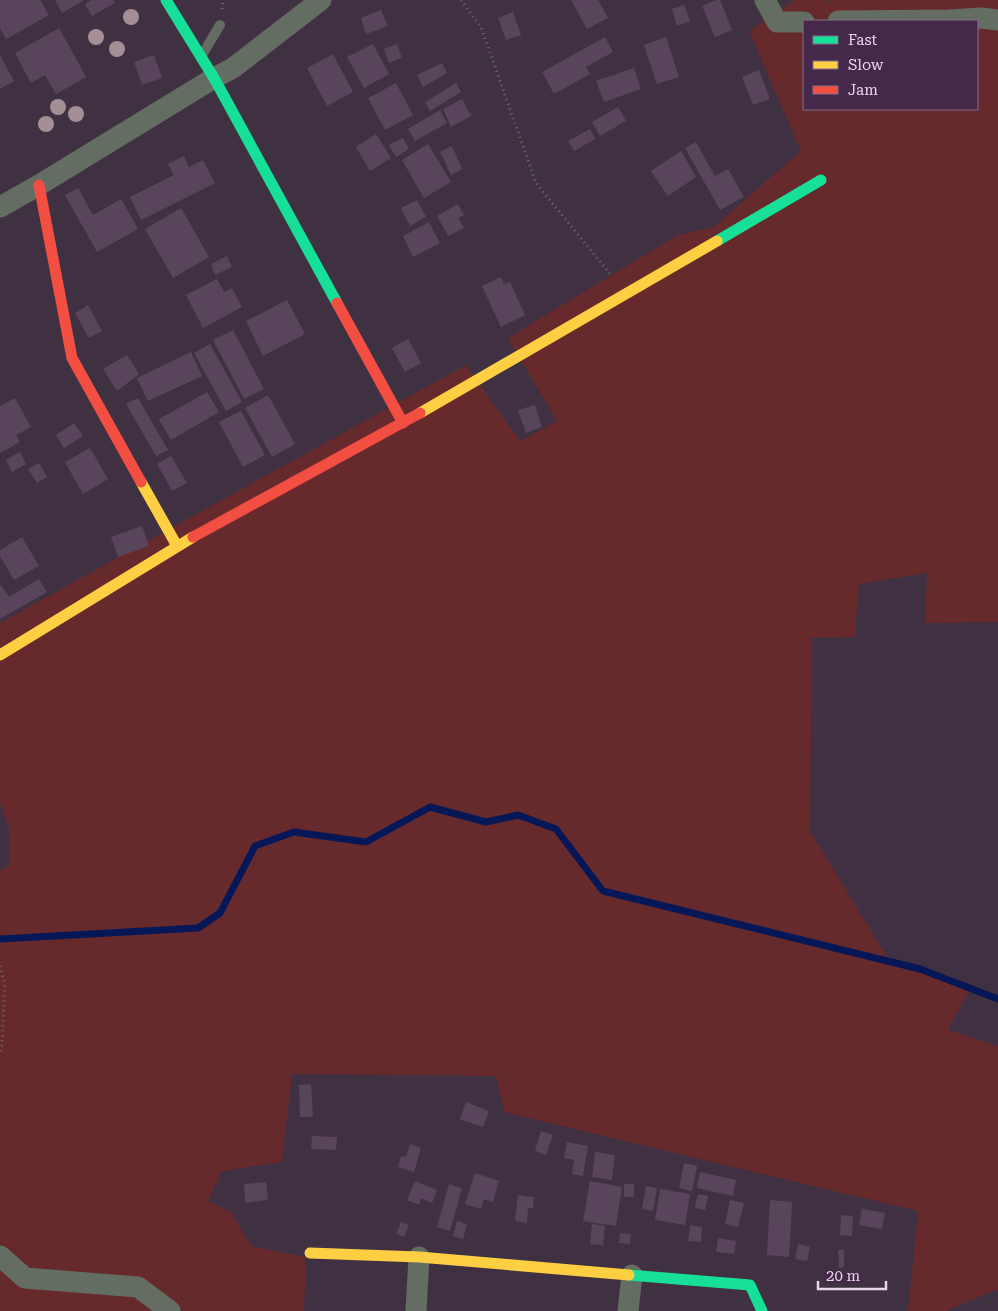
<svg xmlns="http://www.w3.org/2000/svg" width="998" height="1311" font-family="'Roboto Serif',serif">
<rect width="100%" height="100%" fill="#403142"/>
<path fill="#662a2d" fill-rule="evenodd" d="M795 0H826L830 2 835 0H998V622L925 623 927 573 859 584 855 637 812 638 810 831 890 962 920 969 971 988 948 1030 998 1046V1289L946 1311H908L918 1211 504 1112 496 1076 292 1074 282 1162 222 1171 208 1201 231 1212 251 1246 306 1257 304 1311H0V871L9 866V828L0 802V623L466 365 520 441 557 421 508 338 678 235 714 227 801 151 749 31ZM804 21H977V109H804Z"/>
<g fill="none" stroke-linecap="round" stroke-linejoin="round">
<path stroke="#061757" stroke-width="7" d="M0 939 198 928 220 913 255 846 294 832 366 842 430 807 486 822 518 815 556 829 603 891 920 969 998 999"/>
</g>
<g fill="#58455b">
<path d="M0 0H40L49 15 6 39 0 28Z"/>
<path d="M55 0H84L62 13Z"/>
<path d="M92 0H113L115 3 92 16 85 4Z"/>
<path d="M571 0H598L608 18 587 29Z"/>
<path d="M716 0H720L732 30 715 37 702 6Z"/>
<path d="M684 5 690 21 677 26 672 9Z"/>
<path d="M381 10 388 26 366 34 361 18Z"/>
<path d="M513 12 521 35 506 40 498 18Z"/>
<path d="M59 28 86 77 56 94 45 75 31 83 15 53Z"/>
<path d="M605 37 613 52 586 67 590 74 554 94 542 72Z"/>
<path d="M666 37 679 77 657 84 644 45Z"/>
<path d="M373 44 389 74 364 88 347 57Z"/>
<path d="M397 44 402 58 389 63 384 49Z"/>
<path d="M333 54 353 92 327 106 307 68Z"/>
<path d="M0 55 14 81 0 89Z"/>
<path d="M154 55 162 78 142 85 134 62Z"/>
<path d="M442 63 447 73 423 87 417 75Z"/>
<path d="M634 68 641 89 604 102 596 81Z"/>
<path d="M759 70 770 99 753 105 742 77Z"/>
<path d="M396 83 413 115 385 130 368 98Z"/>
<path d="M456 83 461 92 430 111 425 102Z"/>
<path d="M462 99 471 116 451 127 443 109Z"/>
<path d="M618 107 626 121 600 136 592 122Z"/>
<path d="M440 110 447 123 415 141 408 129Z"/>
<path d="M590 129 595 139 574 151 568 141Z"/>
<path d="M376 134 391 158 370 171 356 147Z"/>
<path d="M403 138 409 149 396 157 389 145Z"/>
<path d="M696 142 715 176 728 169 744 197 720 210 685 148Z"/>
<path d="M428 144 451 182 424 198 402 160Z"/>
<path d="M452 146 462 169 451 175 440 152Z"/>
<path d="M681 151 696 177 668 196 651 171Z"/>
<path d="M184 156 189 167 203 160 215 183 141 220 130 197 174 175 168 164Z"/>
<path d="M78 188 93 215 121 199 138 229 97 252 65 195Z"/>
<path d="M417 200 426 217 410 226 401 208Z"/>
<path d="M458 204 464 215 458 218 464 228 448 236 437 216Z"/>
<path d="M181 208 209 257 173 278 145 229Z"/>
<path d="M429 222 440 243 413 257 403 236Z"/>
<path d="M227 256 232 267 215 275 211 264Z"/>
<path d="M501 277 504 284 510 282 525 315 501 327 482 286Z"/>
<path d="M217 279 224 292 232 288 242 307 203 328 186 295Z"/>
<path d="M287 300 305 334 263 356 246 321Z"/>
<path d="M88 305 102 331 89 338 75 313Z"/>
<path d="M233 330 264 389 244 399 213 340Z"/>
<path d="M408 339 421 363 405 372 392 348Z"/>
<path d="M210 344 242 402 226 411 194 353Z"/>
<path d="M191 352 202 376 148 401 137 378Z"/>
<path d="M127 355 139 374 117 391 103 369Z"/>
<path d="M207 392 219 412 171 440 159 419Z"/>
<path d="M268 395 295 444 272 457 245 408Z"/>
<path d="M15 398 31 427 16 435 20 442 0 453V406Z"/>
<path d="M138 398 168 450 156 456 126 404Z"/>
<path d="M535 405 542 427 526 433 518 410Z"/>
<path d="M241 411 265 455 243 467 219 422Z"/>
<path d="M74 423 83 436 64 448 56 435Z"/>
<path d="M90 448 108 479 83 494 65 462Z"/>
<path d="M20 452 26 464 12 472 6 460Z"/>
<path d="M171 456 187 483 172 491 157 464Z"/>
<path d="M39 463 47 477 37 483 28 469Z"/>
<path d="M142 526 149 546 118 557 111 537Z"/>
<path d="M22 537 39 566 14 580 0 556V550Z"/>
<path d="M39 579 47 592 0 619V586L1 585 9 597Z"/>
<path d="M311 1084 313 1117H300L299 1085Z"/>
<path d="M466 1102 489 1111 483 1127 460 1119Z"/>
<path d="M541 1131 553 1135 546 1155 535 1151Z"/>
<path d="M312 1136 337 1137 336 1150 311 1149Z"/>
<path d="M567 1142 588 1146 583 1176 572 1174 574 1160 564 1158Z"/>
<path d="M410 1144 421 1148 414 1172 398 1167 401 1156 406 1157Z"/>
<path d="M595 1152 615 1155 612 1180 592 1177Z"/>
<path d="M684 1163 697 1166 692 1191 679 1188Z"/>
<path d="M700 1172 736 1180 733 1196 697 1188Z"/>
<path d="M475 1173 499 1181 493 1202 484 1199 481 1209 465 1204Z"/>
<path d="M415 1181 437 1190 432 1203 421 1198 419 1205 407 1200Z"/>
<path d="M590 1181 622 1187 616 1226 583 1221Z"/>
<path d="M266 1182 268 1200 245 1203 244 1184Z"/>
<path d="M449 1184 462 1188 450 1231 437 1227Z"/>
<rect x="624" y="1184" width="10" height="13"/>
<path d="M646 1186 657 1188 653 1211 642 1209Z"/>
<path d="M660 1189 690 1194 685 1225 655 1220Z"/>
<path d="M698 1194 708 1196 705 1210 695 1208Z"/>
<path d="M518 1195 534 1197 533 1208H528L527 1223 515 1221Z"/>
<path d="M730 1200 744 1203 738 1227 725 1224Z"/>
<path d="M770 1200 792 1202 789 1257 767 1255Z"/>
<path d="M862 1209 885 1213 882 1229 859 1225Z"/>
<path d="M841 1215 853 1216 852 1236 840 1235Z"/>
<path d="M457 1221 467 1224 463 1239 453 1236Z"/>
<path d="M401 1222 409 1225 404 1237 396 1234Z"/>
<path d="M592 1224 605 1226 603 1245 590 1244Z"/>
<path d="M690 1225 702 1227 701 1242 688 1241Z"/>
<path d="M620 1233 631 1234 630 1244 619 1243Z"/>
<path d="M718 1238 736 1241 734 1254 716 1252Z"/>
<path d="M798 1244 810 1247 807 1261 795 1259Z"/>
<path d="M838 1250H844V1267L839 1268Z"/>
</g>
<g fill="none" stroke-linecap="round" stroke-linejoin="round">
<g stroke="#6c6e6c" stroke-width="3" stroke-dasharray="1 4" stroke-linecap="butt">
<path d="M461 0 481 27 536 183 610 274"/>
<path d="M222 9 223 0"/>
<path d="M0 966 5 985 2 1045 0 1055"/>
</g>
<path stroke="#646d62" stroke-width="10" d="M202 55 220 25"/>
<g stroke="#646d62" stroke-width="21">
<path d="M765 0 777 22H804"/>
<path d="M838 21 949 20 982 18 998 20"/>
<path d="M0 207 39 185 214 78 233 68 321 0"/>
<path d="M0 1256 25 1278 138 1287 170 1311"/>
<path d="M416 1311 419 1257"/>
<path d="M628 1311 632 1275"/>
</g>
<g stroke="#16e098" stroke-width="11">
<path d="M166 0 214 78 337 303"/>
<path d="M717 241 821 180"/>
<path d="M629 1275 750 1285 762 1311"/>
</g>
<g stroke="#ffcf43" stroke-width="11">
<path d="M420 413 717 241"/>
<path d="M141 482 177 546"/>
<path d="M0 655 193 537"/>
<path d="M310 1253 419 1257 629 1275"/>
</g>
<g stroke="#f24e42" stroke-width="11">
<path d="M39 185 72 358 141 482"/>
<path d="M337 303 403 423"/>
<path d="M193 537 420 413"/>
</g>
</g>
<g fill="#a58f96">
<circle cx="131" cy="17" r="8"/>
<circle cx="96" cy="37" r="8"/>
<circle cx="117" cy="49" r="8"/>
<circle cx="58" cy="107" r="8"/>
<circle cx="76" cy="114" r="8"/>
<circle cx="46" cy="124" r="8"/>
</g>
<rect x="803" y="20" width="175" height="90" fill="#46294a" stroke="#866e8a"/>
<rect x="813" y="36" width="25" height="8" fill="#16e098" stroke="#866e8a"/>
<text x="848" y="45" font-size="15" fill="#e7d5ea">Fast</text>
<rect x="813" y="61" width="25" height="8" fill="#ffcf43" stroke="#866e8a"/>
<text x="848" y="70" font-size="15" fill="#e7d5ea">Slow</text>
<rect x="813" y="86" width="25" height="8" fill="#f24e42" stroke="#866e8a"/>
<text x="848" y="95" font-size="15" fill="#e7d5ea">Jam</text>
<path d="M818 1281v8h68v-8" fill="none" stroke="#e7d5ea" stroke-width="2.5"/>
<text x="826" y="1281" font-size="15" fill="#e7d5ea" stroke="#46294a" stroke-width="4" paint-order="stroke">20 m</text>
</svg>
